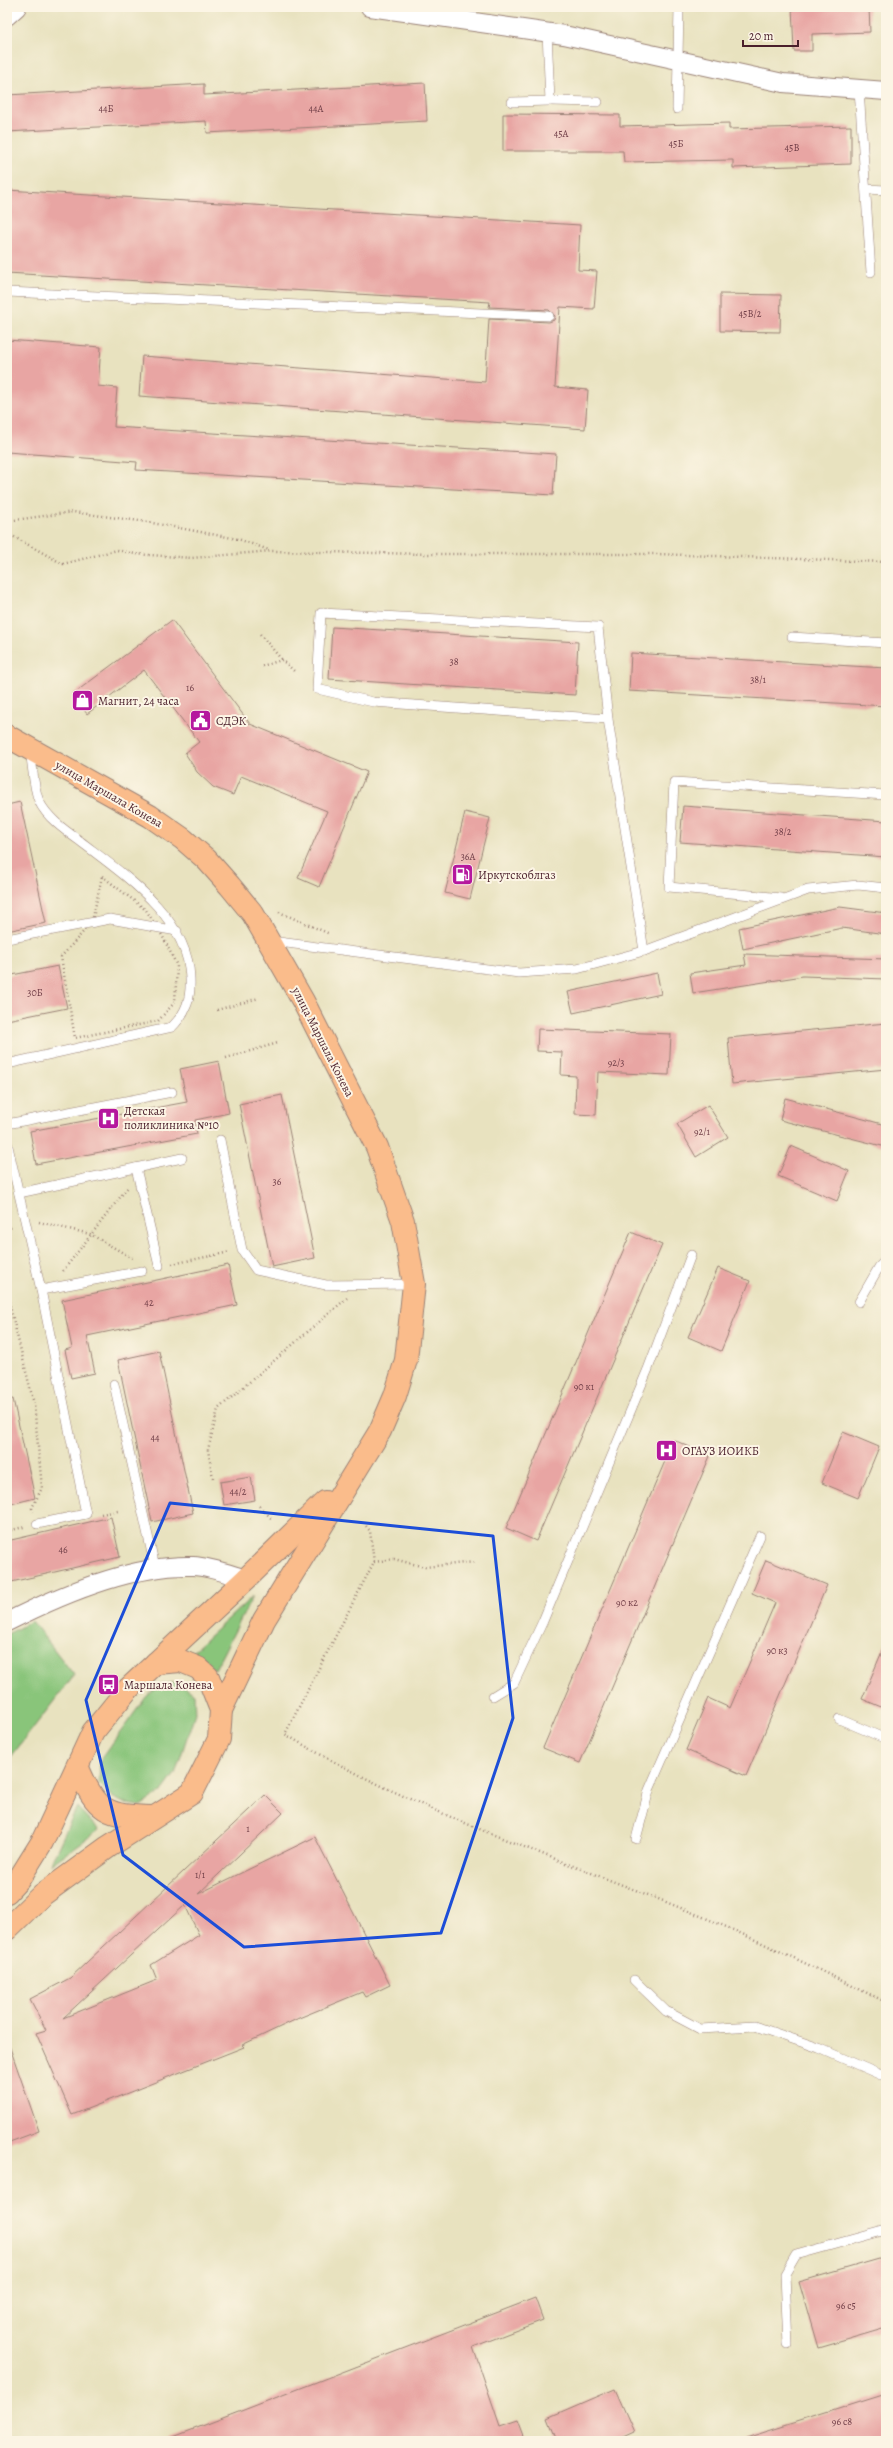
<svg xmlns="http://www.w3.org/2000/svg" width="893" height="2448" font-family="Alegreya,serif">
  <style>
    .green { fill: #89c57a; stroke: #6a7252 }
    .building { fill: #e8a5a3; fill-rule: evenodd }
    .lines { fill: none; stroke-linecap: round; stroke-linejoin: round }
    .lane-casing { stroke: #998075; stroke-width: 10 }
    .street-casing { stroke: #998075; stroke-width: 20 }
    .primary-casing { stroke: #998075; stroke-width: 24 }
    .path { stroke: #998075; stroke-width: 2.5; stroke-dasharray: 1 3; stroke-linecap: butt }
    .lane { stroke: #fff; stroke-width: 9 }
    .street { stroke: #fff; stroke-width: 18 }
    .primary { stroke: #fabc8b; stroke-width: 22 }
    .marked { fill: none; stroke: #1d4ed8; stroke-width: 3; stroke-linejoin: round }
    .labels { text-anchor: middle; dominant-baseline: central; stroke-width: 4; stroke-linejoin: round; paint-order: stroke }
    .number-label { font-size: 10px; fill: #724049 }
    .poi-label { font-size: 12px; fill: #4a1f2b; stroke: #fcf5e5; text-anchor: start }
    .street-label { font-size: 12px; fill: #4a1f2b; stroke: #fcf5e5 }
  </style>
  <rect width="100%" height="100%" fill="#fcf5e5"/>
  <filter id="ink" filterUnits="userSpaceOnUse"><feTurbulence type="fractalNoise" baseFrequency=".025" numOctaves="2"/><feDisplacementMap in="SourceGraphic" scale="8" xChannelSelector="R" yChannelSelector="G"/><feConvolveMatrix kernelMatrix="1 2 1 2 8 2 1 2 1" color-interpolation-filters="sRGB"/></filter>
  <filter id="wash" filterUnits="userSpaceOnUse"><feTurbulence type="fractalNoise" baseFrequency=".012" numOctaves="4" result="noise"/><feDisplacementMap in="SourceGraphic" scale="16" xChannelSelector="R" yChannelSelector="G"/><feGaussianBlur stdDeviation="0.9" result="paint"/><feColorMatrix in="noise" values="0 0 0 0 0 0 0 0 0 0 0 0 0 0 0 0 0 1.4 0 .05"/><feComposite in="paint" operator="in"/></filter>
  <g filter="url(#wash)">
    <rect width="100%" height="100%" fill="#e8e2bf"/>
    <g class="green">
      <path d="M253,1596L215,1669L190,1654Z"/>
      <path d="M32,1621L74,1675L7,1762V1634Z"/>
      <path d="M178,1682L194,1694L195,1713L175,1774L161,1793L140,1806L126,1804L112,1797L99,1783L100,1760L146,1697L160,1685Z"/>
      <path d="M77,1807L99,1830L50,1865Z"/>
    </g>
    <g id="blocks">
      <g class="building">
        <path d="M792,7H869L870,32L812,34V51H794Z"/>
        <path d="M425,83L427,121L207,133L206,121L7,132V95L204,84V95Z"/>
        <path d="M503,114L620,115V126L729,123V129L851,126V164L733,168V160L624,162L623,151H503Z"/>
        <path d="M7,190L580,225L578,270L597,271L594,309L560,307L555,387L588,390L585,429L139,396L142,356L485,382L489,319L549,322L554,320L555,316L549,310L489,307L490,302L7,273Z"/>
        <path d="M720,294L781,295L780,332L720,331Z"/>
        <path d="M7,340L101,347L98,386L117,388L114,427L556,454L553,495L136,470L137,462L7,452Z"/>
        <path d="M172,620L250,724L367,772L319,887L298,878L327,811L241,776L233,795L213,787L197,772L185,753L199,742L144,670L87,714L73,694Z"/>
        <path d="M332,627L578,642L575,695L329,679Z"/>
        <path d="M631,653L886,668V706L629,691Z"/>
        <path d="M20,802L46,923L7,931V805Z"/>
        <path d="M683,806L886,821V857L680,842Z"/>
        <path d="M465,812L490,818L470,899L445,893Z"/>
        <path d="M840,907L886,913V934L842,928L743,949L739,928Z"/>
        <path d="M744,954L886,959V979L803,976L693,993L690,973L746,965Z"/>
        <path d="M58,966L67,1008L7,1020V976Z"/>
        <path d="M657,973L661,994L573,1013L568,992Z"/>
        <path d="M886,1023V1069L732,1084L728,1038Z"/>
        <path d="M538,1029L671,1034L669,1075L598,1072L596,1115L575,1114L576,1076L561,1075L562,1052L537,1051Z"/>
        <path d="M219,1061L229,1113L195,1120L197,1134L36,1164L30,1131L187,1102L180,1069Z"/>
        <path d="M282,1095L315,1258L272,1267L239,1104Z"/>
        <path d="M785,1098L886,1125V1147L780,1120Z"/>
        <path d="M708,1105L728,1137L696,1157L677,1124Z"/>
        <path d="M791,1146L849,1171L837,1201L778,1176Z"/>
        <path d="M631,1232L662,1245L536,1541L506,1528Z"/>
        <path d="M228,1265L237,1305L87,1336L95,1373L71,1378L65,1350L72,1348L62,1300Z"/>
        <path d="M718,1268L750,1281L721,1351L688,1337Z"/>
        <path d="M159,1351L193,1513L152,1522L118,1360Z"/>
        <path d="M13,1399L35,1498L7,1505V1400Z"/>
        <path d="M843,1432L879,1447L858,1498L822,1483Z"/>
        <path d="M674,1440L710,1456L580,1763L543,1748Z"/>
        <path d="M251,1477L255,1500L224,1505L220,1482Z"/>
        <path d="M111,1517L120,1557L7,1583V1541Z"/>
        <path d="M766,1560L827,1585L746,1776L686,1750L708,1698L730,1708L775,1603L752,1593Z"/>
        <path d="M886,1642V1709L862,1699Z"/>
        <path d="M265,1795L283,1813L198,1894L315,1837L390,1985L365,1997L362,1992L299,2018L242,2045L244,2047L72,2115L36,2033L46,2030L30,1999L70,1978ZM185,1905L199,1935L151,1965L157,1980L63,2018Z"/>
        <path d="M9,2045L39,2131L7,2143V2046Z"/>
        <path d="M886,2257V2328L818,2348L799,2282Z"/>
        <path d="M535,2298L543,2320L473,2347L500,2426L518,2420L526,2441H163Z"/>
        <path d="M615,2389L634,2432L614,2441H557L548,2418Z"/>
        <path d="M886,2394V2441H747L746,2438Z"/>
      </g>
    </g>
  </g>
  <g filter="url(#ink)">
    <use href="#blocks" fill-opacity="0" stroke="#998075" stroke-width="1"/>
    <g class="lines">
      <defs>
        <g id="lane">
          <path d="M859,89L871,272"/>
          <path d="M550,101L598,102"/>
          <path d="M512,102L550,101L547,32"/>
          <path d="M677,109L679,7"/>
          <path d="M866,189L886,190"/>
          <path d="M7,292L549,316"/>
          <path d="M792,637L886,643"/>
          <path d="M608,719L373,702L317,689L321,613L598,627L608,719L644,951"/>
          <path d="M781,898L669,887L674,782L886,795"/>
          <path d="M7,939L110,919L177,931"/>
          <path d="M271,941L519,973L577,969L644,951L808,890L858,885L886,888"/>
          <path d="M7,1064L172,1027C187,1012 191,998 190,978C188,917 124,875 80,841C66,831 47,818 39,801C33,787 33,766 30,751"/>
          <path d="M7,1124L172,1092"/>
          <path d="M220,1140L242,1250L256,1270L326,1285L414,1284"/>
          <path d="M7,1142L41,1290L86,1514L37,1524"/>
          <path d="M136,1168L159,1266"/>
          <path d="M19,1193L182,1158"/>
          <path d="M41,1290L142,1271"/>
          <path d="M859,1302L879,1267L886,1260"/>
          <path d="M114,1384L155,1567"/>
          <path d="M493,1696L514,1683L543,1621L648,1369L691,1255"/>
          <path d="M839,1719L886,1739"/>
          <path d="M636,1839L649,1790L760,1536"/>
          <path d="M634,1980L666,2011L700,2029L755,2026L819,2048L881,2075L886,2074"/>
          <path d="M788,2345L785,2274L796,2255L886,2230"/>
        </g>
        <g id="street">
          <path d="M370,7L564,35L783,83L886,91"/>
          <path d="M7,16L17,7"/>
          <path d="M7,1622C60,1595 133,1564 193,1566C211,1567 229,1574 246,1579"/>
        </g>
        <g id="primary">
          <path d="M7,736L150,816L183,839L206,859L230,886L253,914L303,1001L377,1147L403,1221L414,1284L406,1360L395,1396L380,1431L264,1620L221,1710"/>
          <path d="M78,1768C97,1812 106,1816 153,1817"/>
          <path d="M7,1892L19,1879L42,1842L93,1732L127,1690L246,1579L325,1502"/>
          <path d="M7,1929L42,1895L108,1847L192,1793L219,1739L221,1710L208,1677L198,1668L181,1661L156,1663"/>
        </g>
      </defs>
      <use href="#lane" class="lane-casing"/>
      <use href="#street" class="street-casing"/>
      <use href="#primary" class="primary-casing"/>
      <g class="path">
        <path d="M7,521L73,512L147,522L238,539L269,550"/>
        <path d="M7,533L63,564L117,550L135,554L192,558L271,551L429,554H657L886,562"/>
        <path d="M260,634L282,660"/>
        <path d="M262,666L282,660L294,671"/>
        <path d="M102,876L146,910L163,937L177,966L175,1002L158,1021L75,1038L61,957L92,922Z"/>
        <path d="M279,912L330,934"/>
        <path d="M217,1010L259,998"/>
        <path d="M226,1058L278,1043"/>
        <path d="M39,1222L90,1234L132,1258"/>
        <path d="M7,1230L13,1226"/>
        <path d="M172,1264L230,1252"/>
        <path d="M63,1271L128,1187"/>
        <path d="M7,1294L34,1404L42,1488L32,1508L33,1512"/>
        <path d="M213,1478L208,1450L218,1409L347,1298"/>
        <path d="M259,1506L272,1519"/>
        <path d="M101,1514L118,1511"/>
        <path d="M366,1526L370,1531L374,1562L285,1734C416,1813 562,1859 703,1917C765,1943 825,1973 886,2002"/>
        <path d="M7,1531L24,1527"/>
        <path d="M374,1562L394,1559L425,1567L475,1562"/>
      </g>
      <use href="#lane" class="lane"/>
      <use href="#street" class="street"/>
      <use href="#primary" class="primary"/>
    </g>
  </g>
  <path class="marked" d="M170,1503L493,1536L513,1718L441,1933L244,1947L123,1855L86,1700Z"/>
  <defs>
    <symbol id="shop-square" viewBox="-11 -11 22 22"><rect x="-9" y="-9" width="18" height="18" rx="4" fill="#b5179e" stroke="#fcf5e5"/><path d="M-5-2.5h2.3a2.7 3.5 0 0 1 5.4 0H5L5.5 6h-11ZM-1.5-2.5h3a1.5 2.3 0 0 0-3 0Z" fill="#fff"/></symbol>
    <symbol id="civic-square" viewBox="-11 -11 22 22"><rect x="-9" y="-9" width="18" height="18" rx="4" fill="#b5179e" stroke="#fcf5e5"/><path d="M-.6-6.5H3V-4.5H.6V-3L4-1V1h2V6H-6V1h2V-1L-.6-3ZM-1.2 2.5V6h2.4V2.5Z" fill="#fff"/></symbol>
    <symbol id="fuel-square" viewBox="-11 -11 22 22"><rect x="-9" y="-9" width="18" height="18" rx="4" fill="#b5179e" stroke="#fcf5e5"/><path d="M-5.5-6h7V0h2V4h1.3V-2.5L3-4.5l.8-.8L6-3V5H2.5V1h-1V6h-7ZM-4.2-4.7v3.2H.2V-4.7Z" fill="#fff"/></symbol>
    <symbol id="hospital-square" viewBox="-11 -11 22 22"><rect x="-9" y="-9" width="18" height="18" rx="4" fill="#b5179e" stroke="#fcf5e5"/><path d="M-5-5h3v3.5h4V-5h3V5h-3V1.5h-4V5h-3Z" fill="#fff"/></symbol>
    <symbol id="bus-square" viewBox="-11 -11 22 22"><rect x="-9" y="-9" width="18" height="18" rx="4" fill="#b5179e" stroke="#fcf5e5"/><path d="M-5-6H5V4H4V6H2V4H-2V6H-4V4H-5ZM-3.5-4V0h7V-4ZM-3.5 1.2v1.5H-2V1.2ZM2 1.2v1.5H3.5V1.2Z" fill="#fff"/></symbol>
  </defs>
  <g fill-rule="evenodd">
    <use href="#shop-square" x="70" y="688" width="25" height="25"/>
    <use href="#civic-square" x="188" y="708" width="25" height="25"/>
    <use href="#fuel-square" x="450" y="862" width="25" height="25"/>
    <use href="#hospital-square" x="96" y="1106" width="25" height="25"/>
    <use href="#hospital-square" x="654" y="1438" width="25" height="25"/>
    <use href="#bus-square" x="96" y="1672" width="25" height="25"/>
  </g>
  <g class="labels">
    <g class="number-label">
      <text x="106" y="108">44Б</text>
      <text x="316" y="108">44А</text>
      <text x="561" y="133">45А</text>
      <text x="676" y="143">45Б</text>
      <text x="792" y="147">45В</text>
      <text x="750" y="313">45В/2</text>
      <text x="454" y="661">38</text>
      <text x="758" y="679">38/1</text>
      <text x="190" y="687">16</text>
      <text x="783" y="831">38/2</text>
      <text x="468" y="856">36А</text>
      <text x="35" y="992">30Б</text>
      <text x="616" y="1062">92/3</text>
      <text x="702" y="1131">92/1</text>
      <text x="277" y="1181">36</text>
      <text x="149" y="1302">42</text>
      <text x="584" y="1386">90 к1</text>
      <text x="155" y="1437">44</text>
      <text x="238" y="1491">44/2</text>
      <text x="63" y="1549">46</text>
      <text x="627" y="1602">90 к2</text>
      <text x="777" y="1650">90 к3</text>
      <text x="248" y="1828">1</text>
      <text x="200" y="1874">1/1</text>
      <text x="846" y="2305">96 с5</text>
      <text x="842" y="2421">96 с8</text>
    </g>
    <g class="poi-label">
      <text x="98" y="701">Магнит, 24 часа</text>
      <text x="216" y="721">СДЭК</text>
      <text x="478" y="875">Иркутскоблгаз</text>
      <text x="124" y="1111">Детская<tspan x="124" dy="14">поликлиника №10</tspan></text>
      <text x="682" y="1451">ОГАУЗ ИОИКБ</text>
      <text x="124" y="1685">Маршала Конева</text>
    </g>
    <g class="street-label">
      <text transform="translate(109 794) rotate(30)">улица Маршала Конева</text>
      <text transform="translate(323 1042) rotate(63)">улица Маршала Конева</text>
    </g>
  </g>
  <rect width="893" height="2448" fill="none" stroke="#fcf5e5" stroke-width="24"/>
  <path d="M743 40v6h55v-6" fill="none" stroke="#4a1f2b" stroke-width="2"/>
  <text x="749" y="40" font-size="12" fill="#4a1f2b" stroke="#fcf5e5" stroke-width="3" paint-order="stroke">20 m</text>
</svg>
